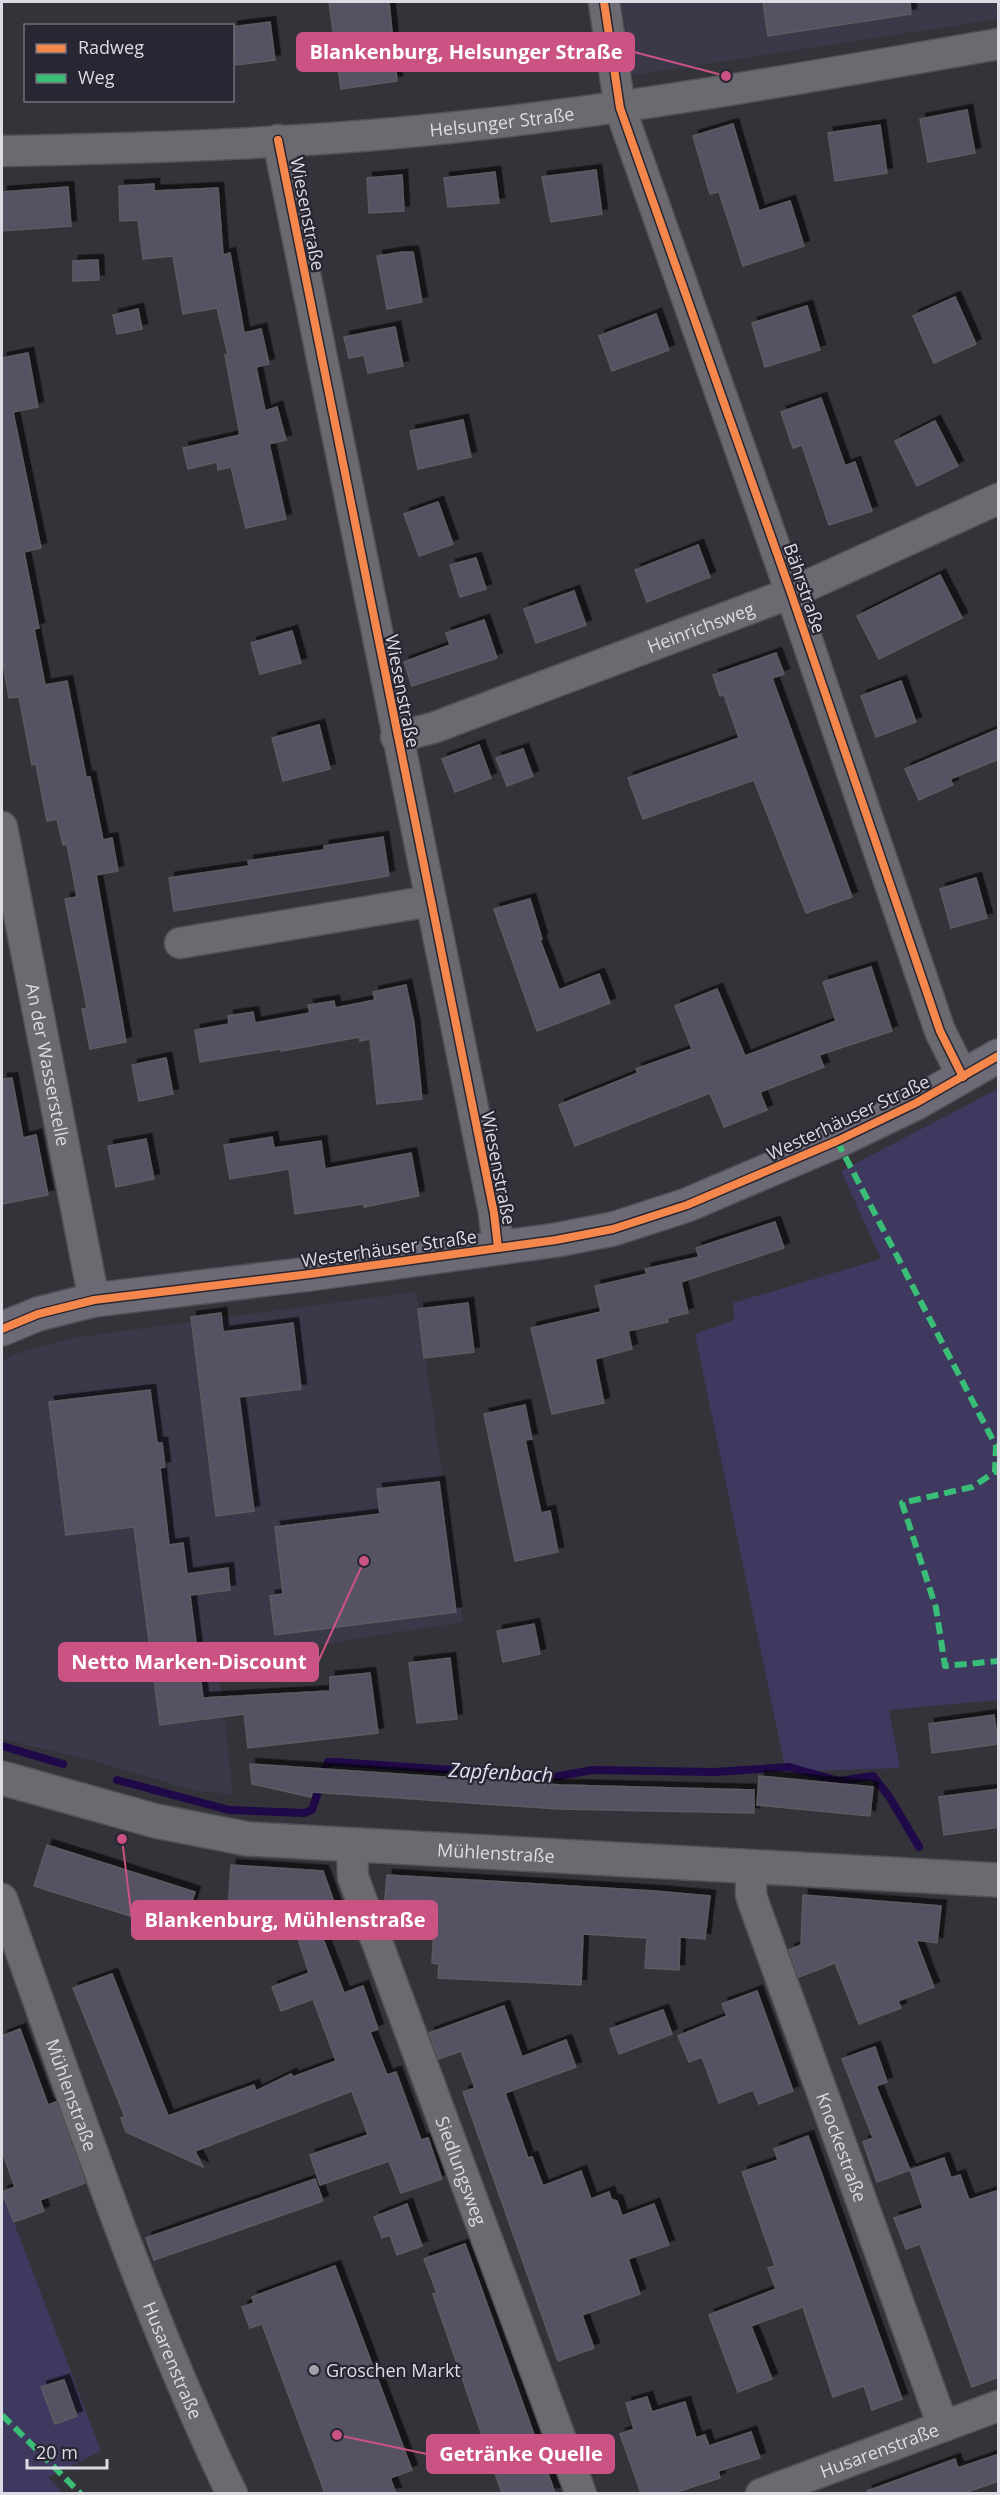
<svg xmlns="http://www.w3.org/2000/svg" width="1000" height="2495" font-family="'Open Sans',sans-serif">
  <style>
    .built { fill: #3b384a }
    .green { fill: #3f385f }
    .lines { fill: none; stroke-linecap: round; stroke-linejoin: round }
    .stream { stroke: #200948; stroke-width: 8 }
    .building { fill: #555263; stroke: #5b5b60; stroke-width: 1.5; filter: url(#shadow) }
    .minor-casing { stroke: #535258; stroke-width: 33 }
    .tertiary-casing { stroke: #535258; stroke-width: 36 }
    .primary-casing { stroke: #535258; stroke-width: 36 }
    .minor { stroke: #6b6a70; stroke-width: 30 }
    .tertiary { stroke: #6b6a70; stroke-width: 33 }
    .primary { stroke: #6b6a75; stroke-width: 33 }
    .quiet { stroke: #3abd76; stroke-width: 6; stroke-dasharray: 12 6; stroke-linecap: butt }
    .cycleway-casing { stroke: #282632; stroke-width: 11 }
    .cycleway { stroke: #f5874c; stroke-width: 8 }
    .poi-dot { fill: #a2a1a9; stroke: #282632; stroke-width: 2 }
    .labels { text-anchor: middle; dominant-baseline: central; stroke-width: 4.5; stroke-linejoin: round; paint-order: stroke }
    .street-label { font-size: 18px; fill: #dddce5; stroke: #282632 }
    .poi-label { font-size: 18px; fill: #dddce5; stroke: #282632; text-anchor: start }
    .water-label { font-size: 20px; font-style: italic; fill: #e1dff4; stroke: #282632 }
    .leader { fill: none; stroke: #ca5384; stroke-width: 2 }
    .callout-dot { fill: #ca5384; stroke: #282632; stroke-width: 2 }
    .callout { fill: #ca5384; stroke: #ca5384; stroke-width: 2 }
    .callout-label { font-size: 20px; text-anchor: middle; font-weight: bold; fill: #fff }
  </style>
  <defs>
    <filter id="shadow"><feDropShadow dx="5.5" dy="-5.5" stdDeviation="0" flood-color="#0009"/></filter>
  </defs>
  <rect width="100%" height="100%" fill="#34333a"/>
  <g class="built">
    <path d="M621,2H998V19L633,75Z"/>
    <path d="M416,1292L463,1622L218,1661L233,1794L198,1791L93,1761L2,1739V1361L12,1355L71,1338Z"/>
  </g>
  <g class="green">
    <path d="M998,1089V1700L889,1710L900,1768L786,1772L695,1334L734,1320L733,1303L881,1259L841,1171Z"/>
    <path d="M2,2191L101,2451L48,2477L63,2493H2Z"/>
  </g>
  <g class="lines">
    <g class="stream">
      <path d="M2,1746L63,1764"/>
      <path d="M117,1780L229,1810L304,1813L312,1810L328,1762H336L553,1777L593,1770L714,1772L789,1767L839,1781L873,1776L890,1798L919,1847"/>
    </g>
  </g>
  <g class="building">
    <path d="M329,2H389L397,81L341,89Z"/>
    <path d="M763,2H910L911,14L768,36Z"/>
    <path d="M270,22L275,60L236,65L232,27Z"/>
    <path d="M967,110L975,153L928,162L920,119Z"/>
    <path d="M733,124L759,211L790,201L804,246L743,266L719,192L710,194L693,136Z"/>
    <path d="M880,125L887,173L835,181L828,133Z"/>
    <path d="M596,170L602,214L551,222L542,177Z"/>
    <path d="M495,172L499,203L448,207L444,178Z"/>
    <path d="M402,175L404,211L369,213L367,178Z"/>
    <path d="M154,184V191L218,188L223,255L230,253L244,333L261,329L269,364L256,367L265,411L277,407L286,440L269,444L286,519L246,528L231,467L218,470L217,462L188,469L183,448L240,435L225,355H228L217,308L183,314L173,256L143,259L138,220L120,221L119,186Z"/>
    <path d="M68,187L71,226L2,231V192Z"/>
    <path d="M403,252H413L422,302L387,309L377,256Z"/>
    <path d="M98,260L99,280L73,281V261Z"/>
    <path d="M955,297L976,344L934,363L913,316Z"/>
    <path d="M807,306L820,350L765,367L752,323Z"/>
    <path d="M138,309L142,329L117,334L113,315Z"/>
    <path d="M656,314L669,350L612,371L599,336Z"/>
    <path d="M395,327L403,366L368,373L364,355L349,358L344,337Z"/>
    <path d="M28,353L38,407L13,412L41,548L24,552L39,628L34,629L45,685L67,681L86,777H90L103,840L112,838L118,871L96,875L126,1042L90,1049L82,1009L87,1008L65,899L77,897L67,844L63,845L57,819L47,821L36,764L32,765L19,697L9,698L2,657V358Z"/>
    <path d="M821,398L845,466L855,462L872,511L829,525L802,445L793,448L781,412Z"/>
    <path d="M463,420L471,457L418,469L410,431Z"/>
    <path d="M935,421L958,466L917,486L895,441Z"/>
    <path d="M438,502L453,544L419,556L404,514Z"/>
    <path d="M698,545L710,577L647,602L635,570Z"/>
    <path d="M476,558L486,589L460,597L450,565Z"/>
    <path d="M940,575L962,618L879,659L857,616Z"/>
    <path d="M574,591L586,625L536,643L524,609Z"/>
    <path d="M484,620L497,658L412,686L404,662L450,645L446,633Z"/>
    <path d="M292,631L301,663L260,674L251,643Z"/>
    <path d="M776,653L784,674L772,678L852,897L806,913L754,780L643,819L628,778L739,738L724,695L720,696L713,675Z"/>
    <path d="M901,681L916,722L876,737L861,696Z"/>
    <path d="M319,725L330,769L283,781L272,738Z"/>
    <path d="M999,729V759L950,779L953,785L919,800L905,769Z"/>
    <path d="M479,745L491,778L455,792L442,759Z"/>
    <path d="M523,749L533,776L507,786L496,758Z"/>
    <path d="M383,837L389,876L174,911L169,878L249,866L248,861L324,850V846Z"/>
    <path d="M976,878L987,918L951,928L940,889Z"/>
    <path d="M530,899L542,939L540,940L559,990L599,974L610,1003L537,1031L494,909Z"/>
    <path d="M871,967L892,1031L819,1055L824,1067L760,1092L767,1110L724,1127L710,1093L575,1146L559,1105L638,1073L636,1069L692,1049L675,1006L717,989L745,1056L836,1021L823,982Z"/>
    <path d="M406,985L414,1023L422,1099L377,1104L370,1039L360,1041V1037L281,1051V1049L200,1062L195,1030L229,1024L228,1016L253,1012L255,1023L310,1013L308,1005L334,1001L335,1008L375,1000L373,992Z"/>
    <path d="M166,1058L173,1094L139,1101L132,1065Z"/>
    <path d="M12,1078L23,1138L36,1135L48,1195L2,1204V1079Z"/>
    <path d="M272,1137L274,1148L321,1141L325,1169L411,1153L419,1196L364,1207V1204L295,1214L289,1169L230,1179L224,1145Z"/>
    <path d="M146,1139L154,1179L116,1187L108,1146Z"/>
    <path d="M775,1222L784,1248L681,1282L688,1313L667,1318L668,1322L628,1331L632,1349L595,1359L604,1403L552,1414L531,1328L601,1312L595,1286L647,1274L645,1269L699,1257L696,1248Z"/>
    <path d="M468,1303L474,1352L424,1358L418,1309Z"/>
    <path d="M221,1313L223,1332L293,1323L301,1389L239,1397L254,1511L216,1516L191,1317Z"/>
    <path d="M150,1390L157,1443H162L165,1467L160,1468L169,1545L183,1543L187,1574L228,1568L230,1590L190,1595L203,1698L330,1691V1677L370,1673L378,1733L248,1748L244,1714L160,1725L134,1527L66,1535L49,1402Z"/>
    <path d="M525,1405L532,1439L525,1440L541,1513L550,1511L558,1552L515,1561L484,1414Z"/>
    <path d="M439,1482L456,1612L275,1635L270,1596L283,1594L275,1527L380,1514L377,1489Z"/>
    <path d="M534,1624L540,1654L503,1662L497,1631Z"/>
    <path d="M450,1658L457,1719L417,1723L409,1663Z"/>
    <path d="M994,1715L998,1744L932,1753L929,1724Z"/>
    <path d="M250,1764L561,1785L754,1790V1813L559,1809L312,1792L311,1797L252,1784Z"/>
    <path d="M759,1776L873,1787L870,1816L757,1805Z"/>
    <path d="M999,1789V1827L944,1835L939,1797Z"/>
    <path d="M47,1845L195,1892L182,1932L34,1886Z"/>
    <path d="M231,1865L323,1871L342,1925V1934L323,1939L344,1993L363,1986L378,2029L370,2032L387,2075L396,2072L421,2140L428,2138L442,2179L401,2193L389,2161L320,2185L310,2155L368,2135L352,2091L195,2151L203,2167L126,2132L121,2118L125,2117L73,1988L112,1974L168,2116L254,2085L256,2091L291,2074L293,2077L336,2061L313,1999L281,2011L272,1987L309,1973L290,1913L228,1909Z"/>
    <path d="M387,1875L654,1891L710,1896L705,1939L680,1937L679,1970L645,1968L647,1938L583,1934L581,1985L438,1978L439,1964L432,1963L434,1928L389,1925L384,1912Z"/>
    <path d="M803,1895L941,1906L937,1943L916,1940L934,1987L898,2001L901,2008L859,2024L835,1963L799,1977L789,1950L801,1945Z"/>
    <path d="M757,1991L793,2091L759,2104L753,2090L719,2103L702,2057L689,2062L678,2036L727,2016L722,2004Z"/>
    <path d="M504,2006L522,2057L566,2040L576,2067L505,2093L528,2158L532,2157L543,2186L581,2171L591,2199L609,2192L611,2199L617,2201L622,2216L654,2204L669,2245L628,2259L640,2294L582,2315L594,2348L558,2361L463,2092L475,2088L461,2051L439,2059L429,2033Z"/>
    <path d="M663,2010L672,2034L619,2054L610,2029Z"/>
    <path d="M20,2029L48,2105L56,2102L85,2183L40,2200L44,2211L14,2222L2,2192L15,2187L2,2151V2036Z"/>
    <path d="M875,2047L887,2082L876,2086L910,2170L877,2182L863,2142L873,2138L842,2059Z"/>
    <path d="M808,2136L902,2399L872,2410L864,2386L833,2397L803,2307L751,2326L772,2379L738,2392L709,2315L776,2289L768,2268L775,2266L742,2172L778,2160L774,2149Z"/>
    <path d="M944,2158L951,2178L960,2175L969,2200L999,2190V2377L972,2387L920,2244L906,2249L894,2218L923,2208L910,2170Z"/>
    <path d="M315,2179L323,2201L154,2260L146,2238Z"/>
    <path d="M407,2204L422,2246L397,2255L390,2235L382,2238L374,2217Z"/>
    <path d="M465,2244L479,2282L555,2493H502L433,2294L437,2293L424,2259Z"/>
    <path d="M335,2266L412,2470L390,2478L396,2493H325L262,2324L250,2328L242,2307L254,2303L252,2297Z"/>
    <path d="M64,2380L77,2416L55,2424L41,2387Z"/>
    <path d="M647,2397L652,2412L685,2402L696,2438L705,2435L709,2446L751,2432L760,2458L718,2471L720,2478L674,2493H641L620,2434L634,2429L626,2403Z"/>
    <path d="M999,2454V2481L964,2493H867V2491L955,2459L958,2468Z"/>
  </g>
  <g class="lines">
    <defs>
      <g id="minor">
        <path d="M604,2L620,108L791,593L940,1031L963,1077"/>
        <path d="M278,140L494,1213L498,1248"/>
        <path id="s1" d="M2,151C157,148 320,143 475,125C651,106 825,74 998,44"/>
        <path id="s2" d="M396,737L433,728L791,593L998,499"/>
        <path id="s3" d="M2,827L94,1300"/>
        <path d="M180,943L431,901"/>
        <path id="s4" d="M352,1846L353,1877L581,2494"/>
        <path id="s5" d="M751,1866V1895L755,1907L943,2426"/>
        <path id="s6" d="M2,1899C74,2098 140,2302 232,2494"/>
        <path id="s7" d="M761,2494L998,2406"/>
      </g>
      <g id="tertiary">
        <path id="s8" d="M2,1778L156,1821L248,1839L998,1880"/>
      </g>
      <path id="primary" d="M2,1329L38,1314L94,1300L310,1274L556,1240L613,1229L687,1205L837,1141L916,1103L998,1056"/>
    </defs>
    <use href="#minor" class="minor-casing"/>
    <use href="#tertiary" class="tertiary-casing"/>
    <use href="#primary" class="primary-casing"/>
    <use href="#minor" class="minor"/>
    <use href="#tertiary" class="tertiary"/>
    <use href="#primary" class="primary"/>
    <g class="quiet">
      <path d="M837,1141L996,1446L995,1472L972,1487L902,1503L936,1608L945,1666L998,1661"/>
      <path d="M2,2415L81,2494"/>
    </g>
    <defs>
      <g id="cycleway">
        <path d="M604,2L620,108L791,593L940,1031L963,1077"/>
        <path d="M278,140L494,1213L498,1248"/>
        <path d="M2,1329L38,1314L94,1300L310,1274L556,1240L613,1229L687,1205L837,1141L916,1103L998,1056"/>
      </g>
    </defs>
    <use href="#cycleway" class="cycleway-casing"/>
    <use href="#cycleway" class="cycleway"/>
  </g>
  <circle class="poi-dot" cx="314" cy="2370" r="6"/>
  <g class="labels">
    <g class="street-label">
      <text stroke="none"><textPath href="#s1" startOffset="501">Helsunger Straße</textPath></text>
      <text transform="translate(308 214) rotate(79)">Wiesenstraße</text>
      <text transform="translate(805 588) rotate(71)">Bährstraße</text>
      <text stroke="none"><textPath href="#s2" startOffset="324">Heinrichsweg</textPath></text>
      <text transform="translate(403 691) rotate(79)">Wiesenstraße</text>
      <text stroke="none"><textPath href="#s3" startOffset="242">An der Wasserstelle</textPath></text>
      <text transform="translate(848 1117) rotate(-25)">Westerhäuser Straße</text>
      <text transform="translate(499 1168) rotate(79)">Wiesenstraße</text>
      <text transform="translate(389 1248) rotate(-8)">Westerhäuser Straße</text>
      <text stroke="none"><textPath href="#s8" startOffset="502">Mühlenstraße</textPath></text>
      <text stroke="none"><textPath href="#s6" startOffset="208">Mühlenstraße</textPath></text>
      <text stroke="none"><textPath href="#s5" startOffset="297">Knockestraße</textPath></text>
      <text stroke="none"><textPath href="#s4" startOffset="344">Siedlungsweg</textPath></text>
      <text stroke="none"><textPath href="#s6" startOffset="492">Husarenstraße</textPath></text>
      <text stroke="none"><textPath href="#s7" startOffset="126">Husarenstraße</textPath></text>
    </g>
    <g class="poi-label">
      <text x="326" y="2370">Groschen Markt</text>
    </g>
    <g class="water-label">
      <text transform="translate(501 1772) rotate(3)">Zapfenbach</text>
    </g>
  </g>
  <path class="leader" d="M726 76L634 52M364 1561L318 1662M122 1839L132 1920M337 2435L427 2454"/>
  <g class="callout-dot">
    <circle cx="726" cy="76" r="6"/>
    <circle cx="364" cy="1561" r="6"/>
    <circle cx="122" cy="1839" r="6"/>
    <circle cx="337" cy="2435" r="6"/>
  </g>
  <g class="callout">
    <rect x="297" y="33" width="337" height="38" rx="6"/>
    <rect x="59" y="1643" width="259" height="38" rx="6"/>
    <rect x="132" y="1901" width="305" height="38" rx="6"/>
    <rect x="427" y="2435" width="187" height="38" rx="6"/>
  </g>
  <g class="callout-label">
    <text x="466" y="59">Blankenburg, Helsunger Straße</text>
    <text x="189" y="1669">Netto Marken-Discount</text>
    <text x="285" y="1927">Blankenburg, Mühlenstraße</text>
    <text x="521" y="2461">Getränke Quelle</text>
  </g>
  <rect width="1000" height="2495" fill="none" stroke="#dddce5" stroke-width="6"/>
  <rect x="24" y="24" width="210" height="78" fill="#282632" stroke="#706f7a" stroke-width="1.5"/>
  <rect x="36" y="44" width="30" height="9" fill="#f5874c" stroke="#706f7a" stroke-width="1.5"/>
  <text x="78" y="54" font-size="18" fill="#dddce5">Radweg</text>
  <rect x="36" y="74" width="30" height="9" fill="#3abd76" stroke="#706f7a" stroke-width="1.5"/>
  <text x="78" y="84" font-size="18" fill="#dddce5">Weg</text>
  <path d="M27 2459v9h80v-9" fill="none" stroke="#dddce5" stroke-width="3"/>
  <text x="36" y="2459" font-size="18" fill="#dddce5" stroke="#282632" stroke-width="4.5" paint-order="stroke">20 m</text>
</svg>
